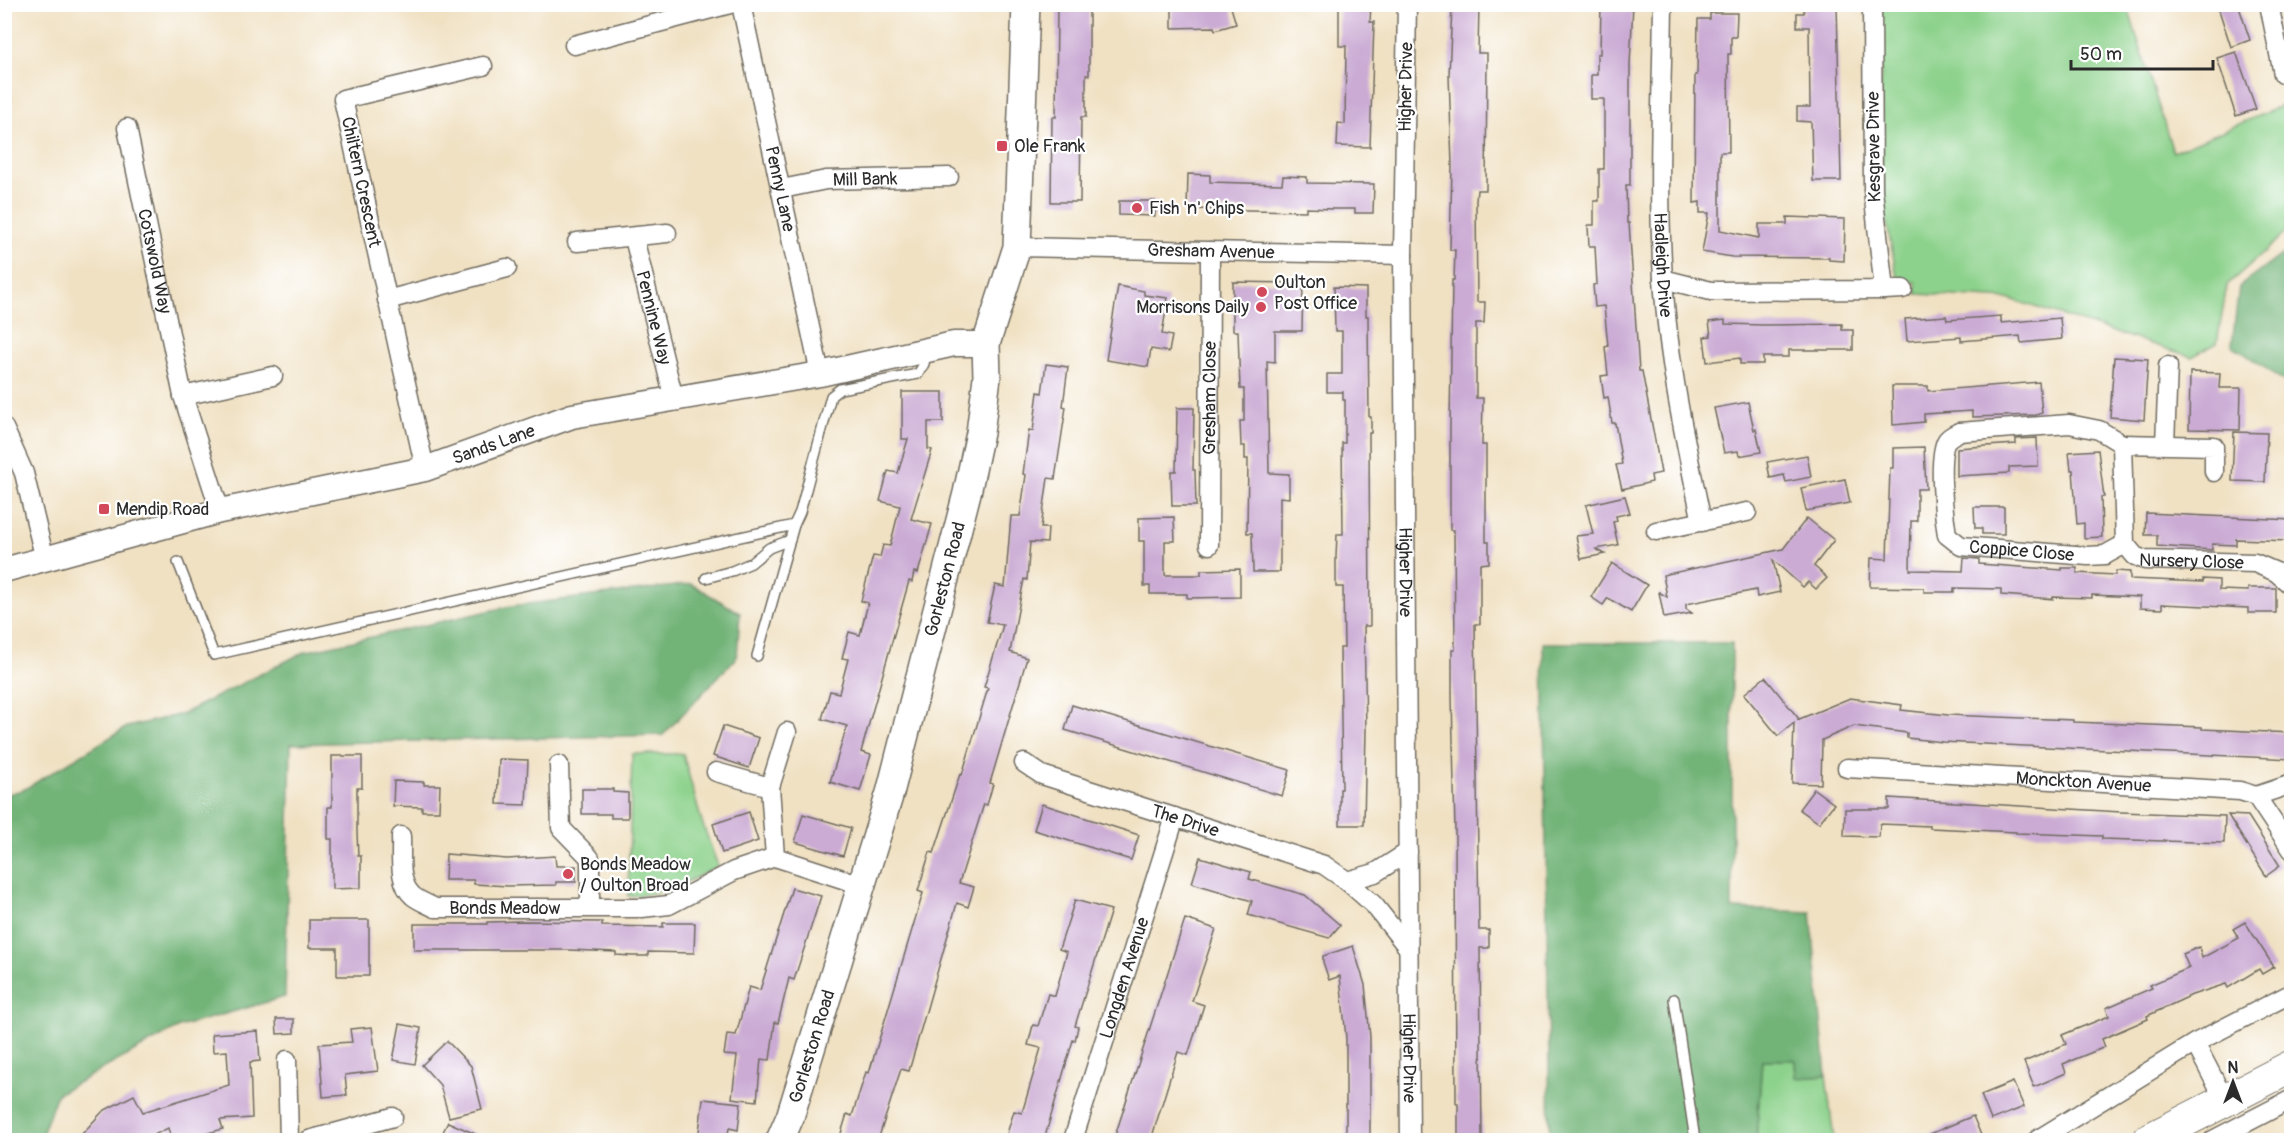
<svg xmlns="http://www.w3.org/2000/svg" width="2296" height="1145" font-family="Pangolin,sans-serif">
  <style>
    .green { fill: #8dd28c; stroke: #5c7e5c; stroke-width: 1.5 }
    .forest { fill: #72b478; stroke: #4e7052; stroke-width: 1.5 }
    .building { fill: #cbabd4 }
    .lines { fill: none; stroke-linecap: round; stroke-linejoin: round }
    .service-casing { stroke: #706b60; stroke-width: 12 }
    .minor-casing { stroke: #706b60; stroke-width: 21 }
    .tertiary-casing { stroke: #706b60; stroke-width: 27 }
    .secondary-casing { stroke: #706b60; stroke-width: 30 }
    .trunk-casing { stroke: #706b60; stroke-width: 34 }
    .service { stroke: #fff; stroke-width: 9 }
    .minor { stroke: #fff; stroke-width: 18 }
    .tertiary { stroke: #fff; stroke-width: 24 }
    .secondary { stroke: #fff; stroke-width: 27 }
    .trunk { stroke: #fff; stroke-width: 32 }
    .poi-dot { fill: #d1495b; stroke: #fff; stroke-width: 2 }
    .labels { text-anchor: middle; dominant-baseline: central; stroke-width: 4.5; stroke-linejoin: round; paint-order: stroke }
    .street-label { font-size: 18px; fill: #2b2b2b; stroke: #fff }
    .poi-label { font-size: 18px; fill: #2b2b2b; stroke: #fff; text-anchor: start }
  </style>
  <rect width="100%" height="100%" fill="#fff"/>
  <filter id="ink" filterUnits="userSpaceOnUse"><feTurbulence type="fractalNoise" baseFrequency=".0167" numOctaves="2"/><feDisplacementMap in="SourceGraphic" scale="12" xChannelSelector="R" yChannelSelector="G"/><feConvolveMatrix kernelMatrix="1 2 1 2 8 2 1 2 1" color-interpolation-filters="sRGB"/></filter>
  <filter id="wash" filterUnits="userSpaceOnUse"><feTurbulence type="fractalNoise" baseFrequency=".008" numOctaves="4" result="noise"/><feDisplacementMap in="SourceGraphic" scale="24" xChannelSelector="R" yChannelSelector="G"/><feGaussianBlur stdDeviation="1.35" result="paint"/><feColorMatrix in="noise" values="0 0 0 0 0 0 0 0 0 0 0 0 0 0 0 0 0 1.4 0 .05"/><feComposite in="paint" operator="in"/></filter>
  <g filter="url(#wash)">
    <rect width="100%" height="100%" fill="#f0e1c3"/>
    <g class="green">
      <path d="M1881,5H2127L2173,152L2291,102V228L2227,285L2217,343L2192,357L2010,299L1917,294L1916,282H1898L1881,193Z"/>
      <path d="M632,754H683L701,819L718,866C689,882 662,895 628,896Z"/>
      <path d="M1762,1060H1795L1796,1078L1826,1076L1834,1140H1756Z"/>
    </g>
    <g class="forest">
      <path d="M2288,250H2291V386L2232,345L2239,287Z"/>
      <path d="M691,584L740,613L737,657L663,735L291,744L285,997L179,1027L57,1094L40,1140H5V795L25,789L127,727L182,714L304,652L511,606Z"/>
      <path d="M1543,643H1732V909L1811,912L1826,1076L1796,1078L1795,1060H1762L1756,1140H1550Z"/>
    </g>
    <g id="blocks">
      <g class="building">
        <path d="M1057,4H1082V7H1089V75H1086V117H1081L1080,202H1051L1052,117H1056Z"/>
        <path d="M1172,4H1230L1236,24L1215,30L1214,27L1172,28Z"/>
        <path d="M1339,4H1371L1370,22H1374L1370,147L1337,146L1338,123L1345,124L1346,46H1339Z"/>
        <path d="M1457,4H1479L1478,53H1487L1486,190H1477L1476,201L1477,302H1485L1484,323H1476V398H1483L1482,445H1486V542H1489V563L1480,564V624H1475L1479,930H1489V948H1480L1482,1140H1458V1103H1456L1455,831L1452,697V650H1455L1454,530H1450V426L1452,280H1454L1455,250H1450L1452,166L1449,75L1452,6H1457Z"/>
        <path d="M1601,4H1633L1630,65V185H1626L1627,223H1629L1639,371H1642L1661,473L1651,475L1652,482L1622,489L1616,465L1622,464L1615,423H1612L1608,397L1604,398L1601,376L1608,375L1605,347L1608,346L1604,306L1595,307L1593,285L1597,284L1595,246H1589L1588,225H1594V201H1599V169H1604V99H1591V75H1597V54H1600Z"/>
        <path d="M1804,4H1837L1841,181H1813L1811,122L1797,121V107H1810L1809,27H1797V13H1804Z"/>
        <path d="M2217,4H2238L2250,40L2231,47Z"/>
        <path d="M1710,13H1737L1736,37H1731V54H1728L1729,152H1720V230L1759,238V224H1787V217L1845,219L1844,261L1829,260V258L1732,257L1702,252L1709,213H1700V202L1694,203L1695,75H1697L1698,19H1710Z"/>
        <path d="M2236,52L2256,109L2236,116L2217,58Z"/>
        <path d="M1188,174L1210,175V182L1282,184L1283,176L1307,177V183L1374,184L1373,213H1355V209H1334L1306,208V211L1187,209Z"/>
        <path d="M1119,201H1155V216L1119,215Z"/>
        <path d="M1233,282L1303,283L1302,331H1275V362L1267,361L1269,473L1289,474V498L1280,497V572H1253L1252,533H1247L1248,459H1245V446H1241L1240,421H1244V389H1240L1238,331H1233Z"/>
        <path d="M1118,286L1144,291V295L1168,298L1162,334L1172,336L1169,352L1151,349L1148,367L1106,360Z"/>
        <path d="M1334,287L1366,288V316H1368L1369,417H1371V433H1369L1370,626H1364L1366,730L1364,825H1340V789H1342L1340,648H1344L1343,587H1336V557L1337,534H1343L1342,443H1345V400H1343V392H1327V374H1342V331H1335Z"/>
        <path d="M1946,316L1947,320L2001,316V323L2060,318L2062,339L2021,343L2020,336L1961,341V337L1907,341L1905,319Z"/>
        <path d="M1725,320V324L1764,325L1842,324V330H1853V350H1789V357H1763V364H1740V358L1707,362L1704,337L1711,336L1709,322Z"/>
        <path d="M2114,357L2148,359L2144,420L2110,417Z"/>
        <path d="M1046,364L1068,367L1063,406L1066,407L1055,479L1048,478L1041,528H1048L1047,543L1030,542L1027,580L1024,579L1010,652L1027,658L990,783L993,784L987,805L984,804L959,883L974,887L968,907L957,903L909,1071L901,1069L878,1140H839L847,1114L852,1116L866,1072L869,1073L923,893L918,891L924,871L930,852L934,853L960,774L962,775L988,688L984,687L1003,625L987,622L995,585L1005,587L1011,516H1020L1026,475L1023,474L1029,430L1033,431L1038,392L1042,393Z"/>
        <path d="M2190,372L2220,373L2219,388H2241L2240,430L2189,429Z"/>
        <path d="M2039,382L2042,413L2036,415L1972,417V411L1924,414V422L1893,425L1892,386H1928V391Z"/>
        <path d="M902,392H943V422H928V449L932,450L911,519L932,524L918,573L914,572L912,582L909,581L861,752L871,755L860,791L830,782L847,726L822,719L830,691L839,693L848,659L842,658L849,632L860,635L868,603L861,601L873,556L880,557L883,545L890,546L900,506L880,501L888,471L898,473L908,439H902Z"/>
        <path d="M1748,402L1754,430L1756,429L1761,452L1739,456L1738,451L1724,453L1714,408Z"/>
        <path d="M1177,408H1194L1193,470H1195L1196,506H1172L1171,473L1172,471H1176Z"/>
        <path d="M2234,432L2267,433L2265,482L2232,481Z"/>
        <path d="M2037,438L2038,466L2009,467V473L1957,476V448L2016,444V439Z"/>
        <path d="M1924,447L1926,489H1917V521H1911L1910,570L1963,571L1964,558L1979,559V564L2062,570V568H2077V573L2115,575L2116,571L2130,572V579L2203,582V579L2219,580V590L2248,591V588H2276V613H2248V608L2162,604V609L2140,608V597L2092,595V598L2053,597V599L2001,595V589L1954,588V592H1924V588L1870,587L1871,558L1887,559L1890,468H1893V448Z"/>
        <path d="M2098,450L2104,497H2101L2102,537L2084,538V523L2077,524L2073,470H2071L2069,452Z"/>
        <path d="M1807,455L1811,477L1786,482L1784,475L1770,478L1767,462Z"/>
        <path d="M1845,479L1850,503L1806,511L1801,488Z"/>
        <path d="M1625,496L1630,513L1616,516L1617,521L1613,522L1618,545L1596,549L1605,554L1581,559L1576,536L1593,534L1586,505Z"/>
        <path d="M1974,507H2004V534H1982V528H1975Z"/>
        <path d="M2146,513L2292,520V537L2290,541L2236,539V545L2212,544V550L2157,546V535H2145Z"/>
        <path d="M1174,517L1175,541H1165V575H1201V570L1240,569V597L1187,598V594H1150V586H1144V541H1139V518Z"/>
        <path d="M1807,518L1834,540L1814,566L1827,578L1816,589L1808,582L1803,587L1773,560L1780,592L1757,597L1756,590L1686,604V609L1692,613L1664,618L1659,592L1667,597L1663,575L1783,549Z"/>
        <path d="M1612,563L1647,585L1631,612L1608,598L1603,605L1591,597Z"/>
        <path d="M1765,677L1799,719L1797,720L1850,698L1902,705L1901,710L1948,715L2073,720V722L2202,727V729L2292,733V759L1943,742L1907,738V733L1854,726L1822,740L1821,784L1792,783L1794,723L1778,736L1744,694Z"/>
        <path d="M1072,705L1290,770L1282,796L1065,730Z"/>
        <path d="M723,726L759,738L749,768L713,756Z"/>
        <path d="M332,756H362V788H357V832L358,856H361V888L332,889V839H328V807H332Z"/>
        <path d="M499,759L528,760L526,805L497,804Z"/>
        <path d="M394,781L424,782V785H440L439,811H422V807L393,806Z"/>
        <path d="M582,789H613V792L628,793V818H611V814H582Z"/>
        <path d="M1814,789L1834,804L1819,823L1799,809Z"/>
        <path d="M1889,798L2121,812L2225,816L2224,843L2102,839V836L2016,833V832L1930,828V826L1906,825L1880,824L1879,837L1844,836L1845,809H1889Z"/>
        <path d="M1042,804L1139,835L1131,860L1034,830Z"/>
        <path d="M749,812L758,841L722,853L713,824Z"/>
        <path d="M803,814L851,828L843,856L795,842Z"/>
        <path d="M2228,815L2248,816L2280,866L2266,876Z"/>
        <path d="M446,854L507,859L555,856L556,866H576V882H556V885L508,886L474,884V880H445Z"/>
        <path d="M1200,857L1251,872L1249,879L1305,895L1340,925L1329,938L1248,915L1252,901L1192,883Z"/>
        <path d="M792,888L821,896L794,980L789,978L778,1023L775,1022L770,1060L761,1059L757,1101L732,1098L737,1056L724,1055L727,1034L736,1035L749,987L760,990Z"/>
        <path d="M1075,900L1111,910L1075,1026L1078,1027L1075,1041L1073,1040L1044,1140H1005L1014,1111L1022,1113L1041,1048L1028,1045L1033,1025L1038,1026L1048,994L1055,996L1067,952L1059,949Z"/>
        <path d="M1185,919L1216,929L1192,1001L1204,1005L1188,1055L1178,1052L1151,1140H1130L1115,1136Z"/>
        <path d="M309,920H369V976H337V948H309Z"/>
        <path d="M524,921L602,922V926L663,927V923H695L694,953L648,952V956H632L616,955V952L569,950H414V924H487V922Z"/>
        <path d="M2245,922L2274,967L2262,974L2259,969L2228,988L2226,984L2192,995L2147,1016L2148,1019L2102,1039L2105,1047L2063,1064L2066,1073L2034,1087L2024,1062L2066,1044L2062,1035L2109,1016L2106,1008L2152,988L2150,985L2189,968L2183,954L2199,947L2202,958L2239,938L2233,929Z"/>
        <path d="M1353,946L1365,985L1370,1037V1140H1346V1038L1340,976L1329,980L1323,962V956Z"/>
        <path d="M276,1019H294V1033L277,1034Z"/>
        <path d="M400,1024L421,1028L415,1064L393,1060Z"/>
        <path d="M372,1027L378,1071L345,1075L347,1095L323,1097L319,1044L352,1042L350,1029Z"/>
        <path d="M258,1031L260,1061L250,1062L252,1118L220,1120L223,1129L181,1140H172L168,1128L144,1140H90L82,1134L103,1111L134,1095L143,1112L229,1085L227,1051L213,1052L212,1034Z"/>
        <path d="M447,1041L471,1066L482,1109L449,1117L440,1085L422,1065Z"/>
        <path d="M2013,1082L2024,1107L1991,1120L1981,1095Z"/>
        <path d="M703,1099L741,1103L738,1130L729,1128L727,1140H698Z"/>
        <path d="M1973,1116L1983,1140H1916L1956,1123Z"/>
        <path d="M448,1122L489,1140H439Z"/>
      </g>
    </g>
  </g>
  <g filter="url(#ink)">
    <use href="#blocks" fill-opacity="0" stroke="#706b60" stroke-width="1.5"/>
    <g class="lines">
      <defs>
        <g id="service">
          <path d="M178,562L214,655L794,525"/>
          <path d="M706,578L732,571L751,563L769,548L790,540"/>
          <path d="M757,656L794,525L800,512L831,396L840,389L918,374L924,364L926,353"/>
          <path d="M1674,999L1695,1140"/>
        </g>
        <g id="minor">
          <path id="s1" d="M741,4L820,374"/>
          <path id="s2" d="M1407,4L1403,255L1410,1140"/>
          <path id="s3" d="M1663,4C1662,95 1657,188 1663,278C1668,361 1685,441 1702,522"/>
          <path d="M2269,4L2283,74"/>
          <path d="M574,45L730,4"/>
          <path id="s4" d="M127,128L183,396L220,511"/>
          <path id="s5" d="M782,189L826,180L949,177"/>
          <path id="s6" d="M634,238L674,399"/>
          <path d="M577,242L667,233"/>
          <path id="s7" d="M1017,247L1403,255"/>
          <path d="M1663,279L1711,291L1884,290L1873,190L1872,4"/>
          <path d="M1884,290L1903,289"/>
          <path d="M387,300L507,268"/>
          <path d="M183,396L273,376"/>
          <path d="M4,428L24,473L45,560"/>
          <path id="s8" d="M2122,444L2099,430L2069,424L1959,432C1955,434 1950,436 1947,440C1937,455 1944,516 1947,535L1961,546L2088,556L2105,555L2125,544"/>
          <path d="M2165,444L2168,366"/>
          <path d="M425,469L343,99L483,66"/>
          <path id="s9" d="M2214,472V446L2122,444L2125,544L2135,556L2145,560L2255,563L2276,572L2292,586"/>
          <path d="M1656,531L1747,512"/>
          <path id="s10" d="M1209,545L1210,251"/>
          <path id="s11" d="M1024,763L1042,775L1324,865L1347,881L1374,905L1408,948"/>
          <path d="M559,765L561,828L590,858V907"/>
          <path id="s12" d="M1847,768L2240,791L2256,796L2292,850"/>
          <path d="M716,772L770,787"/>
          <path d="M2256,796L2292,784"/>
          <path id="s13" d="M401,836C402,855 397,882 413,896C419,901 428,904 435,908H642L669,905L734,871L775,857L861,885"/>
          <path d="M775,857L770,787L787,732"/>
          <path d="M1347,881L1375,873L1408,852"/>
          <path d="M2195,1043L2225,1101"/>
          <path d="M287,1060L289,1140"/>
          <path d="M309,1140L393,1117"/>
          <path id="s14" d="M1073,1140L1175,817"/>
          <path d="M2037,1140L2195,1043L2292,993"/>
          <path d="M2213,1140L2292,1099"/>
        </g>
        <g id="tertiary">
          <path id="s15" d="M4,570L220,511L425,469L572,416L820,374L954,344H986"/>
        </g>
        <g id="secondary">
          <path id="s16" d="M780,1140L790,1117L890,793L967,493L980,433L987,377L986,344L1017,247L1026,4"/>
        </g>
        <path id="trunk" d="M2148,1140L2292,1066"/>
      </defs>
      <use href="#service" class="service-casing"/>
      <use href="#minor" class="minor-casing"/>
      <use href="#tertiary" class="tertiary-casing"/>
      <use href="#secondary" class="secondary-casing"/>
      <use href="#trunk" class="trunk-casing"/>
      <use href="#service" class="service"/>
      <use href="#minor" class="minor"/>
      <use href="#tertiary" class="tertiary"/>
      <use href="#secondary" class="secondary"/>
      <use href="#trunk" class="trunk"/>
    </g>
  </g>
  <g class="poi-dot">
    <rect x="996" y="140" width="12" height="12" rx="3"/>
    <circle cx="1137" cy="208" r="6"/>
    <circle cx="1262" cy="292" r="6"/>
    <circle cx="1261" cy="307" r="6"/>
    <rect x="98" y="503" width="12" height="12" rx="3"/>
    <circle cx="568" cy="874" r="6"/>
  </g>
  <g class="labels">
    <g class="street-label">
      <text transform="translate(1406 87) rotate(-89)">Higher Drive</text>
      <text transform="translate(1874 147) rotate(-91)">Kesgrave Drive</text>
      <text stroke="none"><textPath href="#s5" startOffset="84">Mill Bank</textPath></text>
      <text transform="translate(361 182) rotate(78)">Chiltern Crescent</text>
      <text stroke="none"><textPath href="#s1" startOffset="189">Penny Lane</textPath></text>
      <text stroke="none"><textPath href="#s7" startOffset="194">Gresham Avenue</textPath></text>
      <text stroke="none"><textPath href="#s4" startOffset="136">Cotswold Way</textPath></text>
      <text stroke="none"><textPath href="#s3" startOffset="261">Hadleigh Drive</textPath></text>
      <text stroke="none"><textPath href="#s6" startOffset="82">Pennine Way</textPath></text>
      <text stroke="none"><textPath href="#s10" startOffset="147">Gresham Close</textPath></text>
      <text stroke="none"><textPath href="#s15" startOffset="506">Sands Lane</textPath></text>
      <text stroke="none"><textPath href="#s8" startOffset="357">Coppice Close</textPath></text>
      <text stroke="none"><textPath href="#s9" startOffset="291">Nursery Close</textPath></text>
      <text stroke="none"><textPath href="#s2" startOffset="568">Higher Drive</textPath></text>
      <text stroke="none"><textPath href="#s16" startOffset="585">Gorleston Road</textPath></text>
      <text stroke="none"><textPath href="#s12" startOffset="237">Monckton Avenue</textPath></text>
      <text stroke="none"><textPath href="#s11" startOffset="172">The Drive</textPath></text>
      <text stroke="none"><textPath href="#s13" startOffset="158">Bonds Meadow</textPath></text>
      <text stroke="none"><textPath href="#s14" startOffset="170">Longden Avenue</textPath></text>
      <text stroke="none"><textPath href="#s16" startOffset="99">Gorleston Road</textPath></text>
      <text stroke="none"><textPath href="#s2" startOffset="1054">Higher Drive</textPath></text>
    </g>
    <g class="poi-label">
      <text x="1014" y="146">Ole Frank</text>
      <text x="1149" y="208">Fish 'n' Chips</text>
      <text x="1274" y="282">Oulton<tspan x="1274" dy="21">Post Office</tspan></text>
      <text x="1249" y="307" text-anchor="end">Morrisons Daily</text>
      <text x="116" y="509">Mendip Road</text>
      <text x="580" y="864">Bonds Meadow<tspan x="580" dy="21">/ Oulton Broad</tspan></text>
    </g>
  </g>
  <rect width="2296" height="1145" fill="none" stroke="#fff" stroke-width="24"/>
  <g transform="translate(2233 1082)" stroke="#ffffff" stroke-width="4.5" paint-order="stroke">
  <path d="M0-4.5L10 22L0 15L-10 22Z" fill="#2b2b2b"/>
  <text y="-9" font-size="16" font-weight="bold" text-anchor="middle" fill="#2b2b2b">N</text>
  </g>
  <path d="M2071 60v9h142v-9" fill="none" stroke="#2b2b2b" stroke-width="3"/>
  <text x="2080" y="60" font-size="18" fill="#2b2b2b" stroke="#ffffff" stroke-width="4.5" paint-order="stroke">50 m</text>
</svg>
